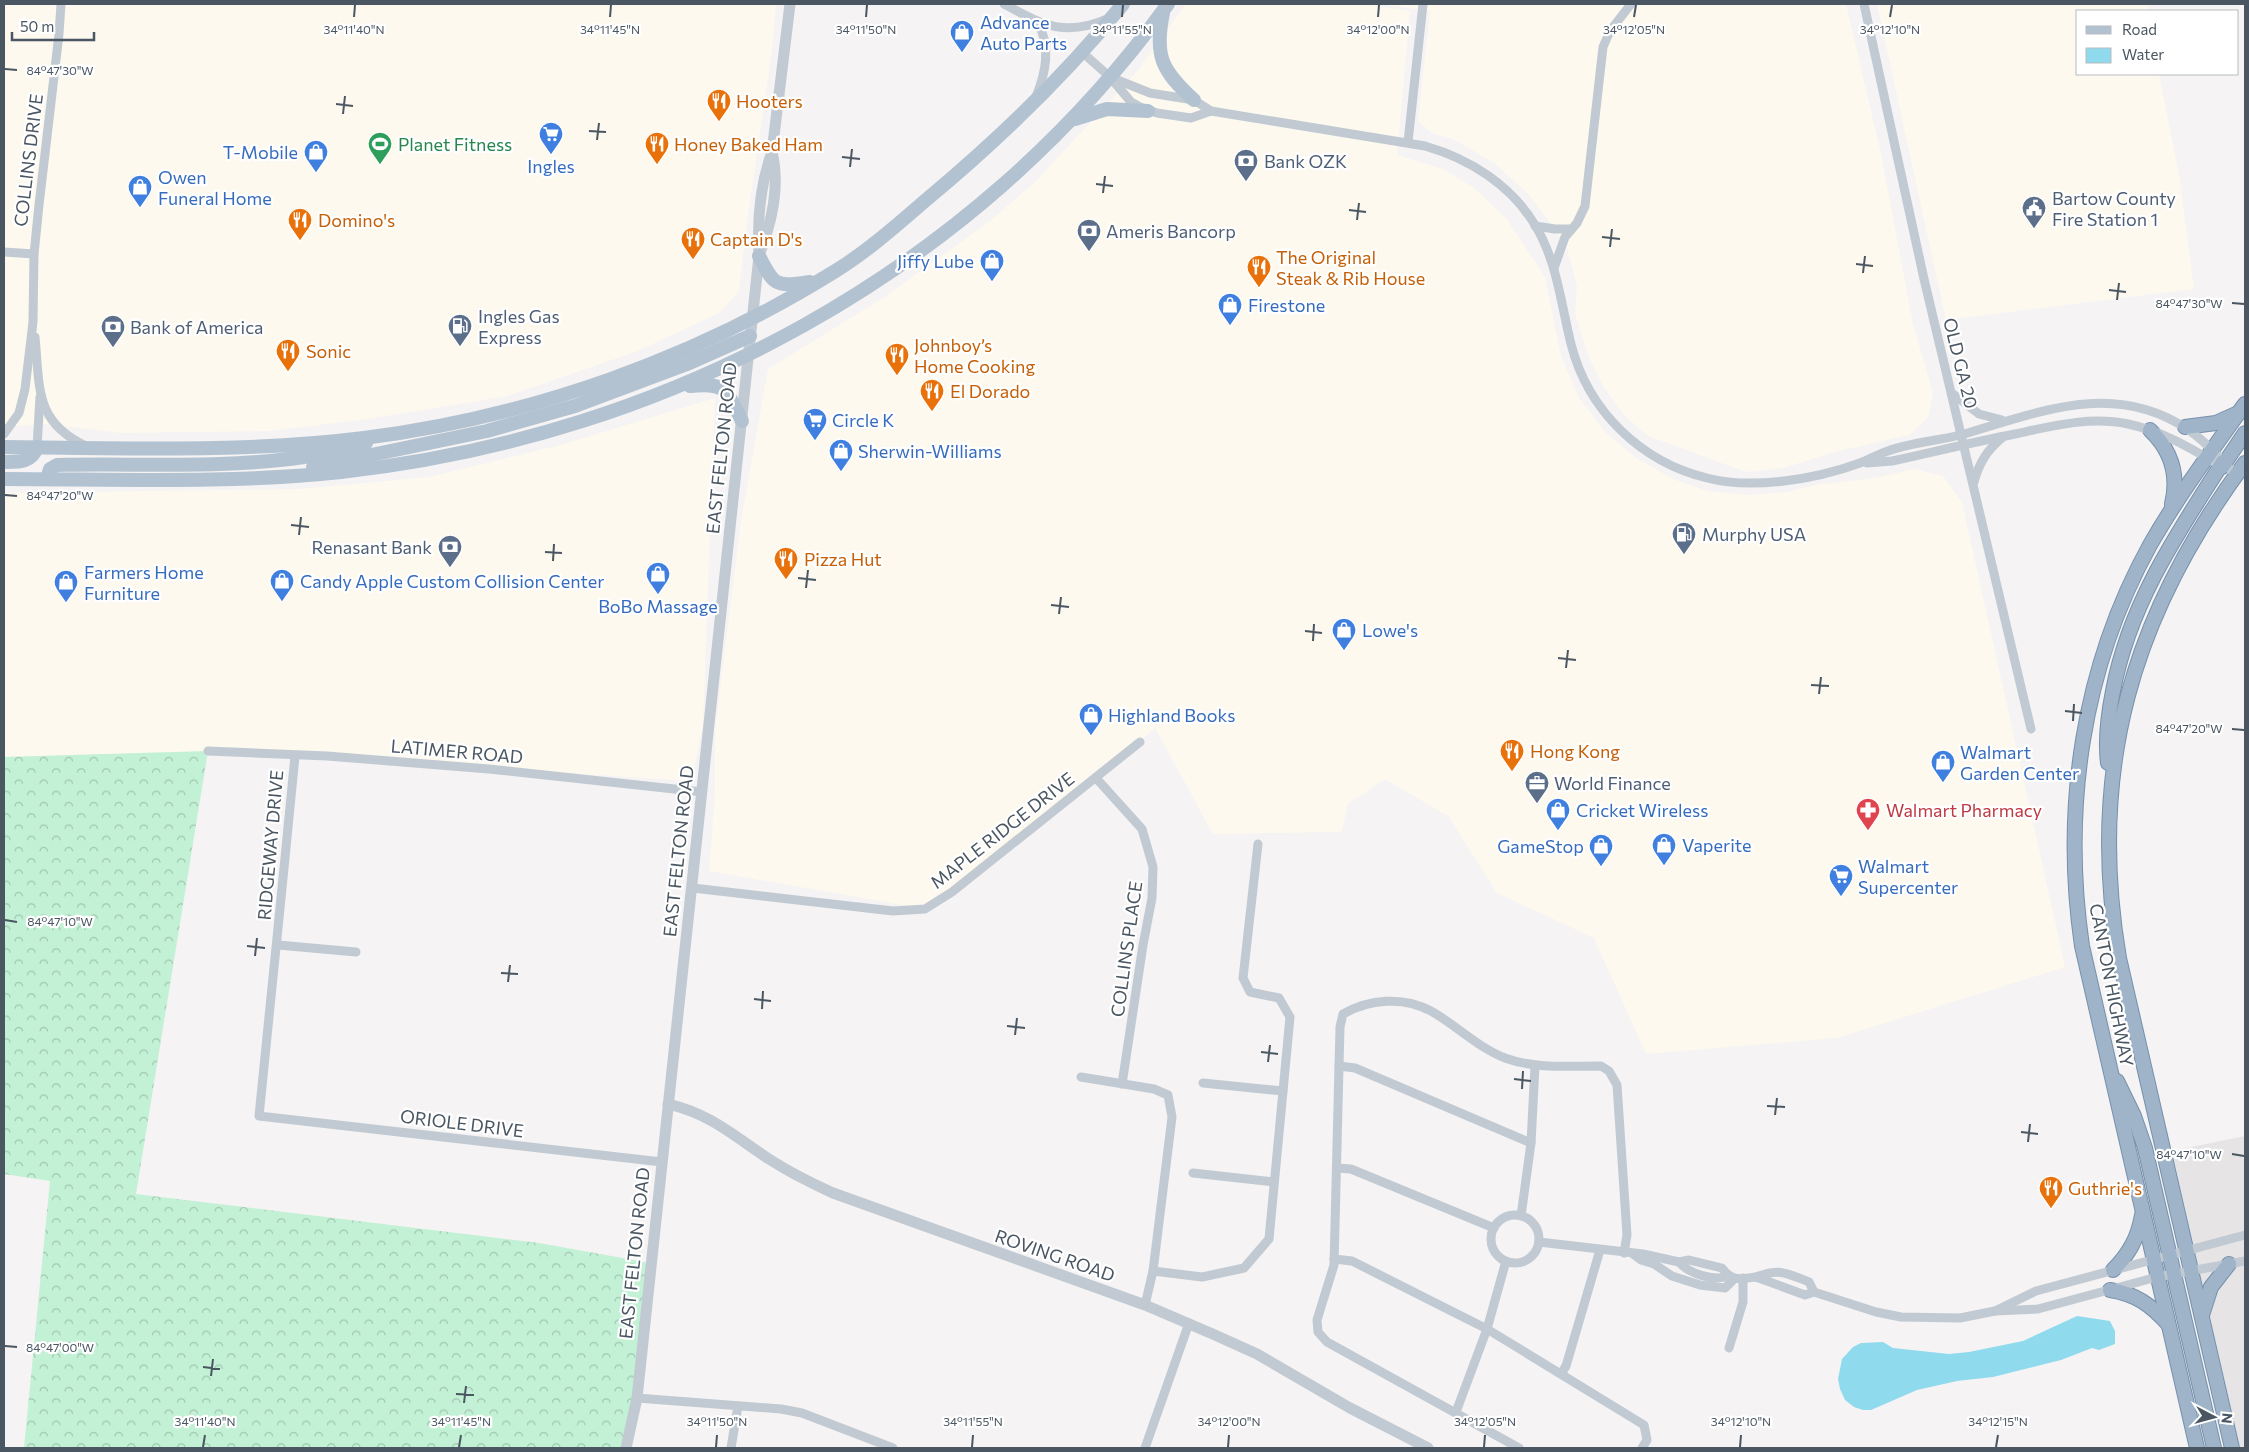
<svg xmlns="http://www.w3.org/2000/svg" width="2249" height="1452" font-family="Commissioner,sans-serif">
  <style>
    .commercial { fill: #fdf9ef }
    .education { fill: #e6e4e5 }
    .forest { fill: url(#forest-crowns) }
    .water { fill: #90daee }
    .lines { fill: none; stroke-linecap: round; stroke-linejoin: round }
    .trunk-casing { stroke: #7690ad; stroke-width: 16 }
    .minor { stroke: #c1cad2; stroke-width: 9 }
    .tertiary { stroke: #c1cad2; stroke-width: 11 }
    .primary { stroke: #b3c2d1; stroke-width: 14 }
    .trunk { stroke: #9fb4c9; stroke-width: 14 }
    .ticks { fill: none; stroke: #4a5661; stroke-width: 2 }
    .labels { text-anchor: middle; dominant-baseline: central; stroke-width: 4.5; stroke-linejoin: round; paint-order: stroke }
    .shop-label { font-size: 18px; fill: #366cbe; stroke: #fff; text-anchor: start }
    .food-label { font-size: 18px; fill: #c56008; stroke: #fff; text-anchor: start }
    .leisure-label { font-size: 18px; fill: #27864d; stroke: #fff; text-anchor: start }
    .street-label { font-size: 18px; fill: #4a5661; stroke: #fff }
    .service-label { font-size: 18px; fill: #4e5e75; stroke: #fff; text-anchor: start }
    .health-label { font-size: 18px; fill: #be3a42; stroke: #fff; text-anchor: start }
    .ticks-label { font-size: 12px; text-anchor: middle; fill: #4a5661; stroke: #fff; stroke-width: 4.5; stroke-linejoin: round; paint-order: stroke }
  </style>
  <defs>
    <pattern id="forest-crowns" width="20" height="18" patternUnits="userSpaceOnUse" patternTransform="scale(1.25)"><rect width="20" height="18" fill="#c3f1d5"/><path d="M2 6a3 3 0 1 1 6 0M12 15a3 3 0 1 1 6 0" fill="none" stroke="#a0c6b0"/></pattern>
  </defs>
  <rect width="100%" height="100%" fill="#f5f3f3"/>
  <g class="commercial">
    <path d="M4,4H776L772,50L746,229L739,291L719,313L638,351L504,397L361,420L269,431L121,433L46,424L4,427Z"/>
    <path d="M1186,4H1365L1410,11L1397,155L1443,169L1474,188L1506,218L1545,277L1561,356L1579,398L1605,432L1636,458L1673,479L1708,491L1749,495L1787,492L1816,485L1875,478L1915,469L1943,476L1962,502L2065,967L1837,1038L1646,1054L1594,938L1497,893L1448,816L1385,779L1348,804L1342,832L1213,834L1155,728L1096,778L925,909L709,871L715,794V730L741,520L768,369L883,298L989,222L1036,181L1135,74Z"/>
    <path d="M1378,4H1846L1881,154L1913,324L1933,393L1928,418L1909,435L1831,453L1784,468L1746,472L1648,436L1625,416L1603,386L1589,358L1575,313L1577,286L1567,248L1548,220L1529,195L1494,163L1453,139L1432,133L1418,121L1430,11Z"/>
    <path d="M1877,4H2148L2147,11H2078V74H2159L2179,174L2194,289L1946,320Z"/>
    <path d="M715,398L703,724L692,781L208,751L4,757V493L299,489L429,477L564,444Z"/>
  </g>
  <path class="education" d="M2245,1136V1448H2240L2172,1151Z"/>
  <path class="forest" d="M208,751L136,1194L539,1243L650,1263L637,1398L622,1448H24L50,1181L4,1174V757Z"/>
  <path class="water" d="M2077,1316L2110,1321L2115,1331V1344L2099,1350L2092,1348L2061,1360L1993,1377L1957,1381L1917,1390L1871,1410H1863L1854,1407L1845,1400L1840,1389L1838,1379L1842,1359L1853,1347L1861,1343L1883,1342L1893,1348L1949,1354L1969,1352L2023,1341Z"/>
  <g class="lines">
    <defs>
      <g id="trunk">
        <path d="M2185,427L2216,423L2236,414"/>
        <path d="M2150,430C2172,451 2179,475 2172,504"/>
        <path d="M2222,467L2245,433"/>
        <path d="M2108,763C2105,739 2108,716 2113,691C2129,605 2176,535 2223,462"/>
        <path d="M2117,1081L2134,1116L2145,1148L2214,1448"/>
        <path d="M2113,1270C2129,1254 2138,1238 2142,1215"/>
        <path d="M2110,1290C2136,1294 2151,1305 2168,1324"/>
        <path d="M2202,1315L2211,1287L2229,1264"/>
        <path d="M2197,1448L2082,946C2062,809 2082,668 2150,545C2178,496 2212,450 2245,404"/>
        <path d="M2232,1448L2119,958C2087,769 2132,615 2245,463"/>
      </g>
    </defs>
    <use href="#trunk" class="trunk-casing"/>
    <g class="minor">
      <path d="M1004,4C1043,25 1065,38 1109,18"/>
      <path d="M1864,4L1924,279L2031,729"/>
      <path d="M1083,53L1110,77L1131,102L1140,107L1157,113L1191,118L1211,111"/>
      <path d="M1110,77L1150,93L1194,100L1211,111L1425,146C1470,159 1511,185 1535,225C1557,261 1561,304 1571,344C1588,411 1641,462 1707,478C1753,490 1816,479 1860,463C1870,459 1879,454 1888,451C1912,442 1939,441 1964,434C2039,412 2114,380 2187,429C2206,441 2221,460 2236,475"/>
      <path d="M1036,97C1046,72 1051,47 1038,23"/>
      <path d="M1408,142L1423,4"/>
      <path d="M1535,226L1555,229H1571"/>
      <path d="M4,252L34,254"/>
      <path d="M1554,268L1565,237L1577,223L1585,206L1603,47L1610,31L1631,4"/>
      <path d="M35,337C40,387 34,422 86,446"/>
      <path d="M1953,394L1979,414L2002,420"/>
      <path d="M4,434L19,413L25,389L33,322L34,254L39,205L59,34L61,4"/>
      <path d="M37,447L40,397"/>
      <path d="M1867,463L1892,461C1933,452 1974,442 2015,434C2052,426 2090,416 2128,424C2163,431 2194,450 2224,468"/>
      <path d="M1974,482C1979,463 1987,450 2003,437"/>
      <path d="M208,751L327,756L489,769L702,792"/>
      <path d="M295,756C283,876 272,996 259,1116L662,1162"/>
      <path d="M1096,778L1142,829L1153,867L1152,898L1143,945L1122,1084"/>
      <path d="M693,888L893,911L925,909L952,892L1140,742"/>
      <path d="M278,945L356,952"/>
      <path d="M1339,1066L1355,1068L1531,1143L1521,1216"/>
      <path d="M1081,1077L1154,1089L1168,1095L1172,1117L1153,1271L1145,1305"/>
      <path d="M1203,1083L1283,1091"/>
      <path d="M1531,1143L1535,1066"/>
      <path d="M1337,1168L1351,1169L1494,1228"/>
      <path d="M1193,1173L1274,1182"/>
      <circle cx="1515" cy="1239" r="24"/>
      <path d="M1539,1242L1643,1254L1679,1262L1689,1260L1722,1268C1732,1282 1740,1279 1756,1277"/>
      <path d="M1633,1254L1641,1260L1654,1264L1672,1276L1700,1285L1725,1288L1734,1279"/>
      <path d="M1334,1259L1352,1261L1487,1329L1644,1425L1647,1440L1642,1448"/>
      <path d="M1679,1262C1688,1273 1714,1282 1727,1276"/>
      <path d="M1153,1271L1202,1277L1244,1268L1269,1239L1290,1017L1279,998L1250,992L1243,978L1258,844"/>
      <path d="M1814,1292L1809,1282C1786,1273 1780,1268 1756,1277L1805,1295L1814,1292L1876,1312L1901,1317L1960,1318L1995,1311L2038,1309L2157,1277L2245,1261"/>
      <path d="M1995,1311L2036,1291L2245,1235"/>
      <path d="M1729,1348L1743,1302V1278"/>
      <path d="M1561,1374L1566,1366L1600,1250"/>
      <path d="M637,1398L781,1409L802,1413L893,1448"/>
      <path d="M1456,1412L1487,1329L1506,1261"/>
      <path d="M731,1448L738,1406"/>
      <path d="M1145,1448L1189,1323"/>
      <path d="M1519,1448L1327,1342L1318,1332L1317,1320L1334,1265L1340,1027L1343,1014C1369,999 1403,996 1431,1011C1456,1025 1477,1047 1505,1058C1535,1069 1569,1066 1601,1066L1609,1071L1617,1085L1627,1235L1624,1253"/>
    </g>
    <g class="tertiary">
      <path d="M761,250C773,218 780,185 772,152"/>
      <path d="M668,1104C711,1114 734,1136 769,1159C789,1172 811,1183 833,1193L1145,1305L1215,1335L1257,1354L1350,1408L1428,1448"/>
      <path d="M626,1448L637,1398L759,256C757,221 760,185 772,152L790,4"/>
    </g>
    <g class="primary">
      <path d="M1163,13C1154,56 1162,71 1194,100"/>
      <path d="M1075,119L1107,109L1148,111"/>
      <path d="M759,256C775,288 776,286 810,282"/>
      <path d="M690,386C727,382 726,390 742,421"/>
      <path d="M4,447C123,448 245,453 364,438C530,417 695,359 837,270C869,250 898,224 926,200C998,140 1064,77 1123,4"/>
      <path d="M4,462C18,462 32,463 37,447"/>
      <path d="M313,467L487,431L575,406L687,364L750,336"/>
      <path d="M4,479C116,479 229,484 341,472C669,436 973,272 1168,4"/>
      <path d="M47,479L50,469L57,465C140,463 222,469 304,457C324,454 348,453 366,443"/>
    </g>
    <use href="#trunk" class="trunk"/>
  </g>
  <path class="ticks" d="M354,17L355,5M610,17L611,5M866,17L867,5M1122,17L1123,5M1378,17L1379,5M1634,17L1636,5M1890,17L1892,5M5,69L17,70M336,104L353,106M343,114L345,96M589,131L606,132M597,140L599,123M842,157L860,159M850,167L852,149M1096,184L1113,186M1103,193L1105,176M1349,210L1366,212M1357,220L1359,203M1602,237L1620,239M1610,247L1612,229M1856,264L1873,266M1863,273L1865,256M2109,290L2126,292M2117,300L2119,283M2232,303L2244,304M5,495L17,496M291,525L309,527M299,535L301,517M545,552L562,553M553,561L554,544M798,578L816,580M806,588L808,570M1051,605L1069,607M1059,614L1061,597M1305,631L1322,633M1313,641L1314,624M1558,658L1576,660M1566,668L1568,650M1811,685L1829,686M1819,694L1821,677M2065,711L2082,713M2073,721L2074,704M2232,729L2244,730M5,920L17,922M247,946L265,948M255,956L257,938M501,973L518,974M508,982L510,965M754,999L771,1001M762,1009L763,991M1007,1026L1025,1028M1015,1035L1017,1018M1261,1052L1278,1054M1268,1062L1270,1045M1514,1079L1531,1081M1522,1089L1523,1071M1767,1106L1785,1107M1775,1115L1777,1098M2021,1132L2038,1134M2028,1142L2030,1124M2232,1154L2244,1156M5,1346L17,1347M203,1367L220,1369M211,1376L213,1359M456,1394L474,1395M464,1403L466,1386M203,1447L205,1435M459,1447L461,1435M716,1447L717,1435M972,1447L973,1435M1228,1447L1229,1435M1484,1447L1485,1435M1740,1447L1741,1435M1996,1447L1998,1435"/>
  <defs>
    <symbol id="shop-pin" viewBox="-11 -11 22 30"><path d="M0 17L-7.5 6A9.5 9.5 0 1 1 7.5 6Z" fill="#3f7fe0" stroke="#fff"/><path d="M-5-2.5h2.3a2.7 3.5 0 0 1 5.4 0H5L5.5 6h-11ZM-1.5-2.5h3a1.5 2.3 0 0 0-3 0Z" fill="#fff"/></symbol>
    <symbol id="restaurant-pin" viewBox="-11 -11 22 30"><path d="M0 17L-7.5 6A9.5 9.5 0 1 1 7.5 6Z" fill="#e8710a" stroke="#fff"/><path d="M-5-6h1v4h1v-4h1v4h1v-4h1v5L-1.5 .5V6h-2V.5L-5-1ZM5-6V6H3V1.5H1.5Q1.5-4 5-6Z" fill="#fff"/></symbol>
    <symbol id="supermarket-pin" viewBox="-11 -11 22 30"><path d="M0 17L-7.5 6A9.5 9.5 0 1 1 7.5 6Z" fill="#3f7fe0" stroke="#fff"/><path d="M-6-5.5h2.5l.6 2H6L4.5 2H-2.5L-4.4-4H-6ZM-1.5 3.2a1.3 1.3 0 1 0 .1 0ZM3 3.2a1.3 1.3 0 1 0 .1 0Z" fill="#fff"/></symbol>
    <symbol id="stadium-pin" viewBox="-11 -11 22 30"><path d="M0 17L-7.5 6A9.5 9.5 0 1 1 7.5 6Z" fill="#2e9e5b" stroke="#fff"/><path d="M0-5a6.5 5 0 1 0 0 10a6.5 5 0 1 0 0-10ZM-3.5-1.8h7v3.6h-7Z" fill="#fff"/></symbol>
    <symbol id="bank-pin" viewBox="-11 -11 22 30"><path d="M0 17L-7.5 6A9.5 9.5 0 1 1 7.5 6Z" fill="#5c6f8a" stroke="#fff"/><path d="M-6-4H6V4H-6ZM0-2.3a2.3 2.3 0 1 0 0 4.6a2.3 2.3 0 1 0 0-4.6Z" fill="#fff"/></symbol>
    <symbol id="civic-pin" viewBox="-11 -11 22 30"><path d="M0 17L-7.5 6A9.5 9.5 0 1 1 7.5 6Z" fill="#5c6f8a" stroke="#fff"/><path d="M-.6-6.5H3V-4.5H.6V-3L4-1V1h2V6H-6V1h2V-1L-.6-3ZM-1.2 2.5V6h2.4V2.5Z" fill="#fff"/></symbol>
    <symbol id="fuel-pin" viewBox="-11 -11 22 30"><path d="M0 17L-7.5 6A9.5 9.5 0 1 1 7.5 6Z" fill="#5c6f8a" stroke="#fff"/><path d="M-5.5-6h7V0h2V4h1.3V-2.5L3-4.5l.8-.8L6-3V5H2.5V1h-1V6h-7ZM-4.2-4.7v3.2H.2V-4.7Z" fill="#fff"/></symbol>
    <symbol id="office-pin" viewBox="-11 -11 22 30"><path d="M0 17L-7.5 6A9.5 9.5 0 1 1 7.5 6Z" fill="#5c6f8a" stroke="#fff"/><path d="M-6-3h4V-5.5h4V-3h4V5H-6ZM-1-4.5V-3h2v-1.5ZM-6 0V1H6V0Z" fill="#fff"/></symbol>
    <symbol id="pharmacy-pin" viewBox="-11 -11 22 30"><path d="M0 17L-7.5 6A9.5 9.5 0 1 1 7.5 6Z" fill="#e0444e" stroke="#fff"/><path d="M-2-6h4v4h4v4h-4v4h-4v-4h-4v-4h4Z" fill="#fff"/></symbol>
  </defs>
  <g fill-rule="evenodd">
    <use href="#shop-pin" x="948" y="18" width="28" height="38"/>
    <use href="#restaurant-pin" x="705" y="87" width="28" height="38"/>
    <use href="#supermarket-pin" x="537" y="120" width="28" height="38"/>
    <use href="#stadium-pin" x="366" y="130" width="28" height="38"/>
    <use href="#restaurant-pin" x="643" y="130" width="28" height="38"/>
    <use href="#shop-pin" x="302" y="138" width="28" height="38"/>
    <use href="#bank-pin" x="1232" y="147" width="28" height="38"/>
    <use href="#shop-pin" x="126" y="173" width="28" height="38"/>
    <use href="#civic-pin" x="2020" y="194" width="28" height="38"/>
    <use href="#restaurant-pin" x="286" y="206" width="28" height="38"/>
    <use href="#bank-pin" x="1075" y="217" width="28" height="38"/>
    <use href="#restaurant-pin" x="679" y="225" width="28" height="38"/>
    <use href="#shop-pin" x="978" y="247" width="28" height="38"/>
    <use href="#restaurant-pin" x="1245" y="253" width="28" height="38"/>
    <use href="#shop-pin" x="1216" y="291" width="28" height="38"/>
    <use href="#fuel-pin" x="446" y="312" width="28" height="38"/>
    <use href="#bank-pin" x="99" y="313" width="28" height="38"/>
    <use href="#restaurant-pin" x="274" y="337" width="28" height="38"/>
    <use href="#restaurant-pin" x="883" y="341" width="28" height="38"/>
    <use href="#restaurant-pin" x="918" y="377" width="28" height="38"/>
    <use href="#supermarket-pin" x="801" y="406" width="28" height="38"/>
    <use href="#shop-pin" x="827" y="437" width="28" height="38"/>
    <use href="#fuel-pin" x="1670" y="520" width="28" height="38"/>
    <use href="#bank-pin" x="436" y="533" width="28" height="38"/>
    <use href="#restaurant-pin" x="772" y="545" width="28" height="38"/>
    <use href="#shop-pin" x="644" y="560" width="28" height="38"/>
    <use href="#shop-pin" x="268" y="567" width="28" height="38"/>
    <use href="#shop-pin" x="52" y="568" width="28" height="38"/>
    <use href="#shop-pin" x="1330" y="616" width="28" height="38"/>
    <use href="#shop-pin" x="1077" y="701" width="28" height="38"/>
    <use href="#restaurant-pin" x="1498" y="737" width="28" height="38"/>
    <use href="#shop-pin" x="1929" y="748" width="28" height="38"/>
    <use href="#office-pin" x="1523" y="769" width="28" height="38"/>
    <use href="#shop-pin" x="1544" y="796" width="28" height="38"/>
    <use href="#pharmacy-pin" x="1854" y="796" width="28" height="38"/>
    <use href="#shop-pin" x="1650" y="831" width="28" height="38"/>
    <use href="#shop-pin" x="1587" y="832" width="28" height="38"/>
    <use href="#supermarket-pin" x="1827" y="862" width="28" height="38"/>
    <use href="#restaurant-pin" x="2037" y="1174" width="28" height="38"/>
  </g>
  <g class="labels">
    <g class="shop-label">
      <text x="980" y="22">Advance<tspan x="980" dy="21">Auto Parts</tspan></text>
      <text x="298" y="152" text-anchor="end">T-Mobile</text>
      <text x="551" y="166" text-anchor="middle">Ingles</text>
      <text x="158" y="177">Owen<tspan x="158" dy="21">Funeral Home</tspan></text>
      <text x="974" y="261" text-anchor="end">Jiffy Lube</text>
      <text x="1248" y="305">Firestone</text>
      <text x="832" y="420">Circle K</text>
      <text x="858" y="451">Sherwin-Williams</text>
      <text x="84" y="572">Farmers Home<tspan x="84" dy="21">Furniture</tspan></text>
      <text x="300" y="581">Candy Apple Custom Collision Center</text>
      <text x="658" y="606" text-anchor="middle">BoBo Massage</text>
      <text x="1362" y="630">Lowe's</text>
      <text x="1108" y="715">Highland Books</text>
      <text x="1960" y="752">Walmart<tspan x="1960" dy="21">Garden Center</tspan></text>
      <text x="1576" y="810">Cricket Wireless</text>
      <text x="1682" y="845">Vaperite</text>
      <text x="1584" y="846" text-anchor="end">GameStop</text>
      <text x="1858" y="866">Walmart<tspan x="1858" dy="21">Supercenter</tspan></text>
    </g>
    <g class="food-label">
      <text x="736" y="101">Hooters</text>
      <text x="674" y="144">Honey Baked Ham</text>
      <text x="318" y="220">Domino's</text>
      <text x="710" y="239">Captain D's</text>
      <text x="1276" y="257">The Original<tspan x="1276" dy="21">Steak &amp; Rib House</tspan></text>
      <text x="914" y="345">Johnboy’s<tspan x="914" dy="21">Home Cooking</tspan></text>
      <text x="306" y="351">Sonic</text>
      <text x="950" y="391">El Dorado</text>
      <text x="804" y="559">Pizza Hut</text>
      <text x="1530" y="751">Hong Kong</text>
      <text x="2068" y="1188">Guthrie's</text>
    </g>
    <g class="leisure-label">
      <text x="398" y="144">Planet Fitness</text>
    </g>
    <g class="street-label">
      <text transform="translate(28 160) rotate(-83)">COLLINS DRIVE</text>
      <text transform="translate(1961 363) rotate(76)">OLD GA 20</text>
      <text transform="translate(721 448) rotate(-84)">EAST FELTON ROAD</text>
      <text transform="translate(457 751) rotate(5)">LATIMER ROAD</text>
      <text transform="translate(1002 830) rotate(-38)">MAPLE RIDGE DRIVE</text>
      <text transform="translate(270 845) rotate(-85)">RIDGEWAY DRIVE</text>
      <text transform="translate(678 851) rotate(-84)">EAST FELTON ROAD</text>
      <text transform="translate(1126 949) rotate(-82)">COLLINS PLACE</text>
      <text transform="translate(2112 985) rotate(79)">CANTON HIGHWAY</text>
      <text transform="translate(462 1123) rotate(7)">ORIOLE DRIVE</text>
      <text transform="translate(634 1253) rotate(-84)">EAST FELTON ROAD</text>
      <text transform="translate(1055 1255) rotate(19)">ROVING ROAD</text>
    </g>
    <g class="service-label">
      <text x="1264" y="161">Bank OZK</text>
      <text x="2052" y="198">Bartow County<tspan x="2052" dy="21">Fire Station 1</tspan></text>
      <text x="1106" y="231">Ameris Bancorp</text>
      <text x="478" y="316">Ingles Gas<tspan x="478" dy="21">Express</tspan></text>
      <text x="130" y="327">Bank of America</text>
      <text x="1702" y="534">Murphy USA</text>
      <text x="432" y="547" text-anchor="end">Renasant Bank</text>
      <text x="1554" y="783">World Finance</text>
    </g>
    <g class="health-label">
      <text x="1886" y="810">Walmart Pharmacy</text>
    </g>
  </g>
  <g class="ticks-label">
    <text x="354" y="34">34°11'40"N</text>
    <text x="610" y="34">34°11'45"N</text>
    <text x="866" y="34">34°11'50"N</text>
    <text x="1122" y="34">34°11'55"N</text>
    <text x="1378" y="34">34°12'00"N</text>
    <text x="1634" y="34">34°12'05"N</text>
    <text x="1890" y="34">34°12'10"N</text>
    <text x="60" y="75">84°47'30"W</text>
    <text x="2189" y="308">84°47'30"W</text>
    <text x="60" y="500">84°47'20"W</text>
    <text x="2189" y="733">84°47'20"W</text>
    <text x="60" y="926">84°47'10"W</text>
    <text x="2189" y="1159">84°47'10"W</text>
    <text x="60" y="1352">84°47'00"W</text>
    <text x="205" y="1426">34°11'40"N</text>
    <text x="461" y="1426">34°11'45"N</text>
    <text x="717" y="1426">34°11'50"N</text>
    <text x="973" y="1426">34°11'55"N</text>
    <text x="1229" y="1426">34°12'00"N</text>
    <text x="1485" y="1426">34°12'05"N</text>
    <text x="1741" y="1426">34°12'10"N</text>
    <text x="1998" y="1426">34°12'15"N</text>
  </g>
  <rect width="2249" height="1452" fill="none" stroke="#4a5661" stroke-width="10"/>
  <rect x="2076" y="10" width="162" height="65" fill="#ffffff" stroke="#b7bbc0"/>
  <rect x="2086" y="26" width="25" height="8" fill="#b3c2d1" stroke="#b7bbc0"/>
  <text x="2122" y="35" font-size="15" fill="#4a5661">Road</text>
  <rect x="2086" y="48" width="25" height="15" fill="#90daee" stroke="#b7bbc0"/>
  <text x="2122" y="60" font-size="15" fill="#4a5661">Water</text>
  <g transform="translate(2214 1417) rotate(96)" stroke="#ffffff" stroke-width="4" paint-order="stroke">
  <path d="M0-4L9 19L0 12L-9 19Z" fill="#4a5661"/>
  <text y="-8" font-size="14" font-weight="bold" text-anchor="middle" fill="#4a5661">N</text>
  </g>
  <path d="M12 32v8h82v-8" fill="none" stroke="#4a5661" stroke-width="2.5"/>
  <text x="20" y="32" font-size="15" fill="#4a5661" stroke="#ffffff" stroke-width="4" paint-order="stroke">50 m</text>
</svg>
